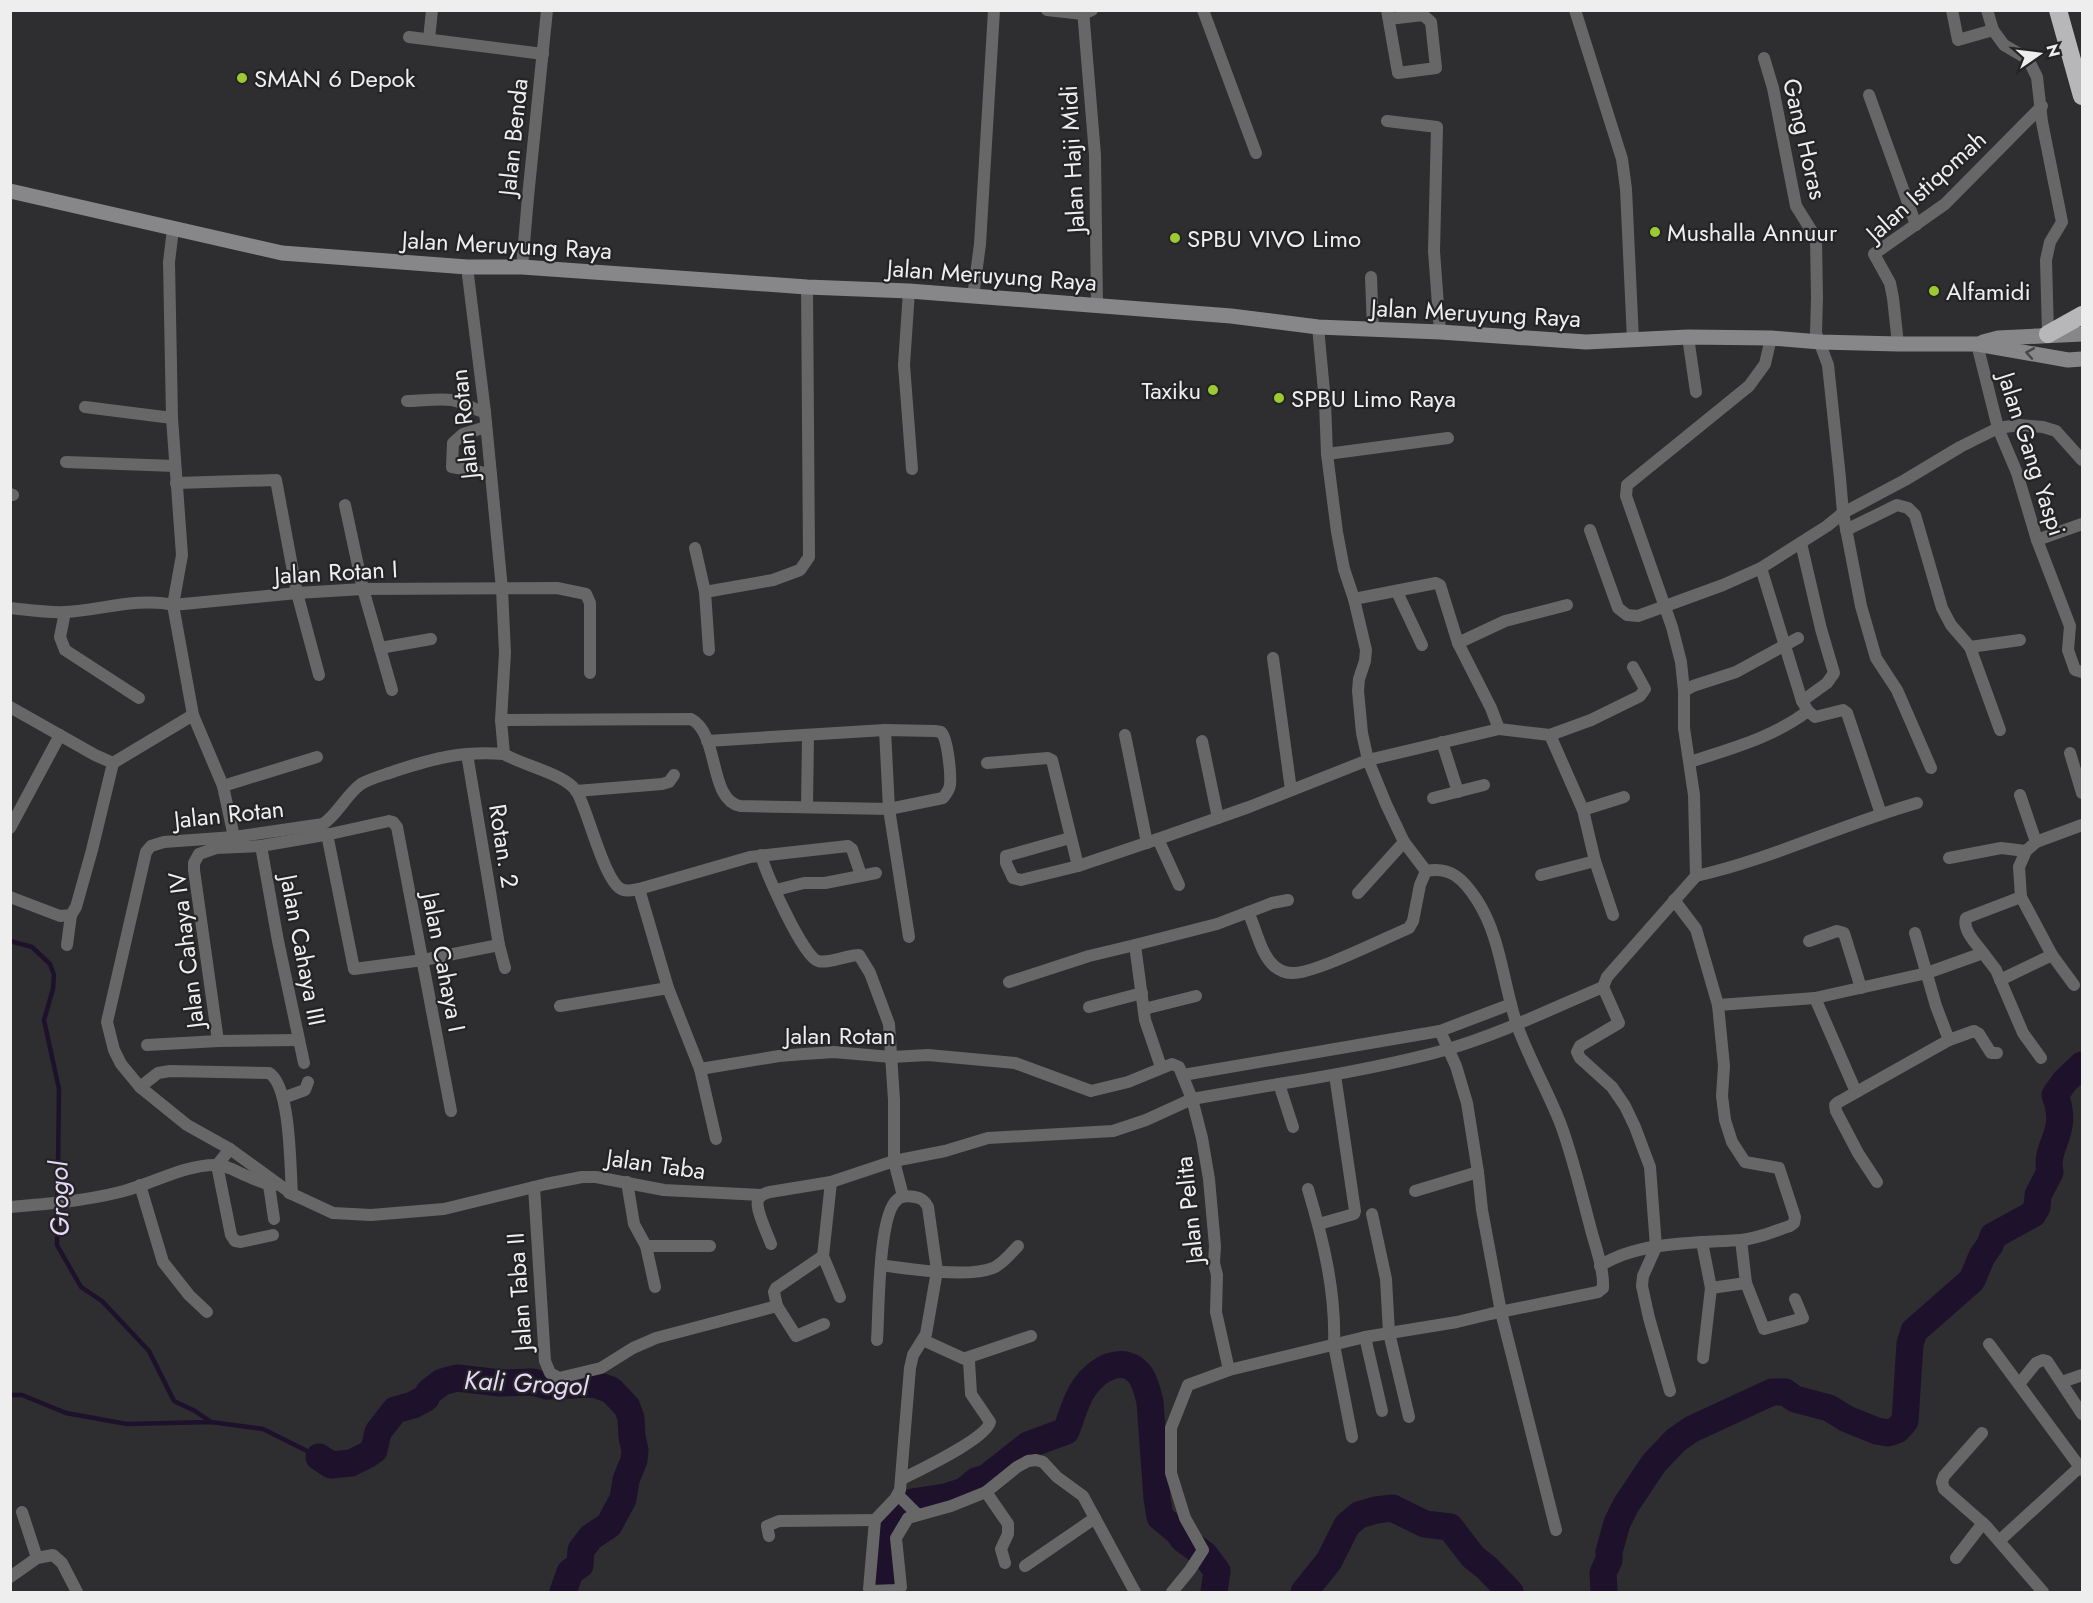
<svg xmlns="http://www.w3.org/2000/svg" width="2093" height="1603" font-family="Jost,sans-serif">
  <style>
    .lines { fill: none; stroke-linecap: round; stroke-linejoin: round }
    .stream { stroke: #1e112b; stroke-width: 4.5 }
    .river { stroke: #1e112b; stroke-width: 27 }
    .minor { stroke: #676768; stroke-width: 12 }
    .secondary { stroke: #878789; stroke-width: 15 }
    .motorway { stroke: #b7b6b9; stroke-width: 18 }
    .oneway { stroke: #474648 }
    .poi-dot { fill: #9cca32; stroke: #242325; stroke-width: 2 }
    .labels { text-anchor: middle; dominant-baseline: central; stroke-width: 4.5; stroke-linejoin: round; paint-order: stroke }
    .poi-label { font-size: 24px; fill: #eeeeef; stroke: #242325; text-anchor: start }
    .street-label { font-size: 24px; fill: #eeeeef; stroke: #242325 }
    .water-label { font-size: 26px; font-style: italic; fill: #e7d8f9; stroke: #242325 }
  </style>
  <rect width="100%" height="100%" fill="#2e2d2f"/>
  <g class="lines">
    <g class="stream">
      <path d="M10,941L32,947L50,964L54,975L53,989L44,1020L59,1089L57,1245L81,1287L102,1301L149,1351L174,1401L195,1411L211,1422"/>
      <path d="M10,1395H22L66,1413L127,1424L211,1422L263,1429L319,1457"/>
    </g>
    <g class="river">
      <path d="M319,1457L331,1465L351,1463L367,1455L374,1450L378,1432L395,1410L413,1405L426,1398L429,1392L442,1382L457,1378L500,1383L533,1382L547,1386L594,1384L611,1390L627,1407L631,1418L632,1437L635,1450L634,1460L626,1480L623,1499L609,1525L591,1537L581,1550L580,1565L570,1572L563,1592"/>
      <path d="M882,1592L888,1573L884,1544L887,1533L898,1515L906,1507L912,1502L945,1497L964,1491L976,1481L986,1478L1028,1445L1066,1431C1072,1416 1075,1401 1084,1388C1096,1370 1124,1352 1141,1376C1146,1384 1148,1394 1150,1402L1157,1498L1160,1517L1178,1532L1183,1539L1205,1555L1217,1571L1214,1592"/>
      <path d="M1304,1592L1329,1561L1347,1525L1359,1515L1376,1510L1392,1508L1425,1524L1450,1527L1473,1557L1487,1568L1510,1592"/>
      <path d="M1604,1592L1603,1573L1609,1560V1552L1617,1523L1626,1505L1654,1463L1676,1440L1692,1429L1772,1392H1785L1795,1399L1829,1408L1847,1419L1877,1431L1888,1433L1897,1430L1905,1421L1910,1344L1914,1331L1972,1280L1982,1256L1990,1245L1993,1236L2033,1214L2037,1207L2038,1195L2050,1172C2044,1145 2070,1133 2055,1095L2065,1081L2082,1065"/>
    </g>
    <g class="minor">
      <path d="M1047,10L1083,14L1092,10"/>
      <path d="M1083,10L1095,155L1097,306"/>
      <path d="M1203,10L1256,153"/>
      <path d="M1387,10L1398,73L1436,68L1431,22L1423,15L1389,19"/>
      <path d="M1575,10L1622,159L1626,189L1633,340"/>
      <path d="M1952,10L1958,40L1993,30"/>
      <path d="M1987,10L1993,30L2004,45L2028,59L2037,77L2042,122L2062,222L2050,242L2046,260L2048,334"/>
      <path d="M409,37L543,54"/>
      <path d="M429,39L432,10"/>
      <path d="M1764,58L1773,88L1796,206L1816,238L1817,298L1816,333L1828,365L1840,478L1843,513L1861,606L1876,658L1897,690L1931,768"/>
      <path d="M1869,95L1916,225"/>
      <path d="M1387,121L1437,127L1434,251L1440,332"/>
      <path d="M173,229L169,262L172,418L182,555L173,605L193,715L223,786L234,837"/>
      <path d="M467,267L485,412L502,589L505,653L501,720L504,754C461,751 435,758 395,771C384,775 371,778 361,784C346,795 338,814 323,824L234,837L164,842L151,846L146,852L107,1022L114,1050L121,1064L140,1087L187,1125L230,1149L292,1194L333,1213L371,1215L444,1209L546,1184L582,1177H596L664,1190L761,1195"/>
      <path d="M522,267L528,197L547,10"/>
      <path d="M1371,277L1373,329"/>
      <path d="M909,291L904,365L912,469"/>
      <path d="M973,297L980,244L994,10"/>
      <path d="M1688,337L1696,392"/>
      <path d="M1898,344L1893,298L1890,283L1874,254L1945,204L2042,106"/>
      <path d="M1977,344L1998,428L2017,473L2037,540L2070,626L2068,650L2075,670L2082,672"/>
      <path d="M407,401C421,401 438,398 452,400C464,402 473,410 485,412"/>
      <path d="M85,407L172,418"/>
      <path d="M486,427L463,434L453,443L452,467L491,474"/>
      <path d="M1327,454L1448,438"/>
      <path d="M66,462L175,466"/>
      <path d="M176,483L276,480L297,593L319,675"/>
      <path d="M10,494L13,495"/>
      <path d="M345,505L363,589L392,690"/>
      <path d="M1590,530L1618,608L1627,615L1638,616L1723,585L1761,568L1827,526L1843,513L1905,480L1960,447L1998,428L2019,425L2043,427L2056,431L2082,460"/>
      <path d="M1846,530L1897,505L1908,508L1915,515L1942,608L1951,625L1970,647L2020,640"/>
      <path d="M2037,540L2082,524"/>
      <path d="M1801,543L1821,629L1834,673L1827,683L1802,701"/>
      <path d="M695,548L705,592"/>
      <path d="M1761,568L1802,701L1808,711L1815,717L1843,710L1847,713L1881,814"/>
      <path d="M1397,592L1422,645"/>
      <path d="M1354,599L1436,583L1440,585L1458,643L1491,708L1499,729L1550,735L1583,810L1595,861L1613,915"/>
      <path d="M10,608C29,610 48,613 66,612C99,610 142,597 173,605L297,593L363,589L557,588L586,594L590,603V673"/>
      <path d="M65,612L60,637L65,650L139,698"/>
      <path d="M1458,643L1505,621L1567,605"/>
      <path d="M1970,647L2000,730"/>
      <path d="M380,648L431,639"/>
      <path d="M709,650L705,592L773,580L800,570L809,557L807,287"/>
      <path d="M1273,658L1291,790"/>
      <path d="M1684,691L1693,686L1736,672L1798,638"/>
      <path d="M10,707L95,755L113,763L193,715"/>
      <path d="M501,720L691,719C720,734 708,799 740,806L889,809L943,798C946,794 949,791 950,785C951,775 948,739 941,732L935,731L885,730L707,741"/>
      <path d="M885,730L889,809L909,937"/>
      <path d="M1125,735L1147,843"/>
      <path d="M1550,735L1591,720L1640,696L1645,689L1633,667"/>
      <path d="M1202,741L1218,818"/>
      <path d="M1442,742L1458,792"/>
      <path d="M2070,753L2082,793"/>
      <path d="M504,754C524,766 566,774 577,792C588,811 604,880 621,889C626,892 633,890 639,889L750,857L848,846L852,849L861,875"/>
      <path d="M1690,762C1732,748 1772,738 1808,711"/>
      <path d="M987,763L1048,758L1052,760L1078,866"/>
      <path d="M223,786L317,757"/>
      <path d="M576,791L662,784L669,782L674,775"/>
      <path d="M2020,795L2036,842"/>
      <path d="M1433,798L1484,785"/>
      <path d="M807,807L808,735"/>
      <path d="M1583,810L1624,797"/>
      <path d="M10,828L60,735"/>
      <path d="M330,834L328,839L354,969L423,960L499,945L467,754"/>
      <path d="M1070,838L1006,856V863L1013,878L1021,880L1078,866L1158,839L1249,807L1368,760L1499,729"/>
      <path d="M1158,839L1179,885"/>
      <path d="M261,846L278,941L304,1063"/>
      <path d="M761,855C766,873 803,957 818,961C828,964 848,955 859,955L870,973L889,1024L894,1100V1161L903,1196"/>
      <path d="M1949,858L2001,848L2026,851"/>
      <path d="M1541,875L1595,861"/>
      <path d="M1696,876C1772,859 1843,824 1917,803"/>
      <path d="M639,889L668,988L700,1069L779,1056L804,1054L834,1052L891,1057L928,1055L1015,1063L1091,1091L1128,1082L1172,1064L1179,1067L1192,1099L1202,1138L1209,1179L1215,1246L1214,1263L1217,1275L1216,1312L1229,1370"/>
      <path d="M776,890L804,883H825L876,873"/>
      <path d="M1358,893L1404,842"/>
      <path d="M10,897L60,916L71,915L76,907L92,850L113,763"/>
      <path d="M1248,912C1256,928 1260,953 1274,966C1279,970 1285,973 1291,973C1312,975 1385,938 1409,928L1413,921L1420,885L1426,871"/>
      <path d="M1915,933L1936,1006L1949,1040"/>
      <path d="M1809,941L1837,931L1844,933L1861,988"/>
      <path d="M67,945L71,915"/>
      <path d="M499,945L505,968"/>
      <path d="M1983,953L1996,970L2023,1033L2041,1058"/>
      <path d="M2000,980L2052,955"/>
      <path d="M1009,982L1089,956L1135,945"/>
      <path d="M2074,985L2052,955L2021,897L2019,867L2026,851L2036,842L2082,825"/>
      <path d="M1603,987L1619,1023L1580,1046L1577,1052L1580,1058L1612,1087L1625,1106L1635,1127L1650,1167L1656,1247L1643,1276L1642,1286L1649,1318L1670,1391"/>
      <path d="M1815,998L1856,1092"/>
      <path d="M1718,1005L1815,998L1927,973L1983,953C1976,943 1962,930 1966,918L2021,897"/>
      <path d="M560,1006L668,988"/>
      <path d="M1089,1007L1142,993"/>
      <path d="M1144,1009L1196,996"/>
      <path d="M1440,1031L1456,1066L1467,1103L1478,1172L1482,1210L1501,1312L1556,1530"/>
      <path d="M218,1041L194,870V863L199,854L216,848L261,846L330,834L389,821L393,822L397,827L451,1111"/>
      <path d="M147,1045L218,1041L299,1040"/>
      <path d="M1161,1067L1145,1020L1135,945L1217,924L1272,903L1288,900"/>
      <path d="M700,1069L716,1139"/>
      <path d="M1183,1075L1440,1031L1511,1004"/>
      <path d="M1279,1084C1335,1075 1391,1065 1445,1050C1500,1034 1551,1009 1603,987L1607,977L1696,876L1694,795L1684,728V691L1681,662L1672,627L1626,496L1627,485L1749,386L1765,364L1771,338"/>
      <path d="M140,1087L158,1073L170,1071L269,1073C291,1086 290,1168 292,1194L289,1193"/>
      <path d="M283,1098L305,1090L308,1082"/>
      <path d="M230,1149L217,1165L231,1235L235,1241L241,1242L273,1235"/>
      <path d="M627,1182L634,1224L646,1246L655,1287"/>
      <path d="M831,1182L823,1256L840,1297"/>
      <path d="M1877,1182L1858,1153L1836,1111L1835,1105L1837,1103L1949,1040L1974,1031L1979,1034L1991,1053H1997"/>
      <path d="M140,1185L163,1262L189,1295L207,1312"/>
      <path d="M269,1185L274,1219"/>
      <path d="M534,1187L545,1361L550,1373L559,1378L601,1368L633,1348L656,1338L777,1306"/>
      <path d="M1308,1189C1323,1239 1336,1292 1334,1345L1352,1437"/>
      <path d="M1415,1191L1478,1172"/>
      <path d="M10,1207C47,1204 84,1201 120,1192C150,1185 185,1164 217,1165C229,1166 237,1172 247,1176C255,1180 264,1183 273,1186"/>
      <path d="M1372,1214L1386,1279L1389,1333L1409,1417"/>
      <path d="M1319,1224L1354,1214L1355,1211L1335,1075"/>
      <path d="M1741,1240L1746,1283L1764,1329L1803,1318L1795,1299"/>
      <path d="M1702,1242L1711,1288"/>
      <path d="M771,1244C768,1235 755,1209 758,1200C760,1195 765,1193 770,1192L831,1182L894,1161L945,1151L988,1138L1113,1131L1146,1120L1192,1099L1279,1084L1293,1127"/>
      <path d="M646,1246H710"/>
      <path d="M823,1256L776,1288L774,1292L777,1306L796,1336L824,1324"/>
      <path d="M881,1265C908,1269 968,1278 993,1268C1003,1264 1011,1253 1018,1246"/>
      <path d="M1600,1266C1638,1241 1697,1243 1741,1240C1757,1239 1774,1231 1790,1226L1794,1223L1795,1217L1779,1168L1745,1162L1732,1142L1725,1120L1722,1096L1724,1066L1718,1005L1696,929L1674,900"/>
      <path d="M1365,1337L1382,1411"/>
      <path d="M877,1340C879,1313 878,1215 897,1200C902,1195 909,1196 915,1197C922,1198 925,1201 928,1207L937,1271L926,1334L913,1355L910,1368L900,1490L895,1499L875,1520L869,1589L871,1591L896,1590L901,1587L896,1538L908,1518L951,1506L986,1492L1017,1467L1028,1461L1036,1460L1043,1462L1057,1477L1083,1496L1135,1592"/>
      <path d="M1989,1344L2082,1470"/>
      <path d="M966,1358L1031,1336"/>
      <path d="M1703,1358L1711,1288L1746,1283"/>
      <path d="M2062,1382L2082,1375"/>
      <path d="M2019,1384L2036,1363L2043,1360L2047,1361L2082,1414"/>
      <path d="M1982,1433L1944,1476L1942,1482L1944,1489L1986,1526L2043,1592"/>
      <path d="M902,1479C919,1470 986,1439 990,1422L971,1394L969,1361L923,1340"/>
      <path d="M986,1492L1008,1524V1534L1001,1549L1005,1563"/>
      <path d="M898,1495L917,1514"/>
      <path d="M22,1512L37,1558"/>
      <path d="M769,1536L767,1526L779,1521L875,1520"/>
      <path d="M1999,1541L2082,1465"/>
      <path d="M1956,1558L1983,1523"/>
      <path d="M1025,1566L1095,1518"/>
      <path d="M10,1577L37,1558L53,1555L62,1563L77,1592"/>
      <path d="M1172,1592L1190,1570L1203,1550L1185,1518L1171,1473V1428L1188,1385L1229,1370L1365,1337L1457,1322L1490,1314L1598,1292L1603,1288C1604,1268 1595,1246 1590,1226C1581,1192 1573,1158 1561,1125C1548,1091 1529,1059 1517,1025C1503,984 1501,937 1477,900C1464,880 1451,866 1426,871L1404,842L1386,804L1368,760L1362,733L1358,691L1359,679L1365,661L1366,650L1354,599L1344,569L1337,532L1327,454L1325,402L1318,327"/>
    </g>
    <g class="secondary">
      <path d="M10,191L282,253L467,267H522L807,287L909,291L1231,316L1318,327L1440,332L1586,342L1688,337L1771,338L1820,342L1898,344H1977L2068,360L2082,359"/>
      <path d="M1983,342L1998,338L2082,334"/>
    </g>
    <g class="motorway">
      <path d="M2058,10L2082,96"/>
      <path d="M2048,334L2082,315"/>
    </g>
  </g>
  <defs><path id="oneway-chevron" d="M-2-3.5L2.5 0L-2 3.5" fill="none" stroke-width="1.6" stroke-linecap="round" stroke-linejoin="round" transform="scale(1.5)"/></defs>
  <use class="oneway" href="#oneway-chevron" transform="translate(2030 353) rotate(-170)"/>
  <g class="poi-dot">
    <circle cx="242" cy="78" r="6"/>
    <circle cx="1655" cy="232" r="6"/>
    <circle cx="1175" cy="238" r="6"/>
    <circle cx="1934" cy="291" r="6"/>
    <circle cx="1213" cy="390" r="6"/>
    <circle cx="1279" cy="398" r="6"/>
  </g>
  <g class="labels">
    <g class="poi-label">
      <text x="254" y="78">SMAN 6 Depok</text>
      <text x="1667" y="232">Mushalla Annuur</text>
      <text x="1187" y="238">SPBU VIVO Limo</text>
      <text x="1946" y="291">Alfamidi</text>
      <text x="1201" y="390" text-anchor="end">Taxiku</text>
      <text x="1291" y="398">SPBU Limo Raya</text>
    </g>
    <g class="street-label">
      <text transform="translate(513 137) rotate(-84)">Jalan Benda</text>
      <text transform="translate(1805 139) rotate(77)">Gang Horas</text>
      <text transform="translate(1072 159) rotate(-93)">Jalan Haji Midi</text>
      <text transform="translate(1926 186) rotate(-42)">Jalan Istiqomah</text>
      <text transform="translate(507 245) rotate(3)">Jalan Meruyung Raya</text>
      <text transform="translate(992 275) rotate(4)">Jalan Meruyung Raya</text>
      <text transform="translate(1476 313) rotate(3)">Jalan Meruyung Raya</text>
      <text transform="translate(464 424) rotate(-96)">Jalan Rotan</text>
      <text transform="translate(2032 454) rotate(72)">Jalan Gang Yaspi</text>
      <text transform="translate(336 572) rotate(-3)">Jalan Rotan I</text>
      <text transform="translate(229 814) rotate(-6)">Jalan Rotan</text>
      <text transform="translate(504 846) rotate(81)">Rotan. 2</text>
      <text transform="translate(186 950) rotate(-97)">Jalan Cahaya IV</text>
      <text transform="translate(303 950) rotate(79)">Jalan Cahaya III</text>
      <text transform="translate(444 962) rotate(79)">Jalan Cahaya I</text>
      <text x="840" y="1035">Jalan Rotan</text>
      <text transform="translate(656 1164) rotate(8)">Jalan Taba</text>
      <text transform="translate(1189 1210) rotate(-96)">Jalan Pelita</text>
      <text transform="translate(519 1292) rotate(-94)">Jalan Taba II</text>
    </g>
    <g class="water-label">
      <text transform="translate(59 1199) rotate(-91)">Grogol</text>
      <text transform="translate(526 1383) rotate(3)">Kali Grogol</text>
    </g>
  </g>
  <rect width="2093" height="1603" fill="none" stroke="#eeeeef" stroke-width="24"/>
  <g transform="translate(2039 54) rotate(76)" stroke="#242325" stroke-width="4.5" paint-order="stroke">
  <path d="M0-4.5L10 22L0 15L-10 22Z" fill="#eeeeef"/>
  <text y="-9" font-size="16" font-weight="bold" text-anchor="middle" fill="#eeeeef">N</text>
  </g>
</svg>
